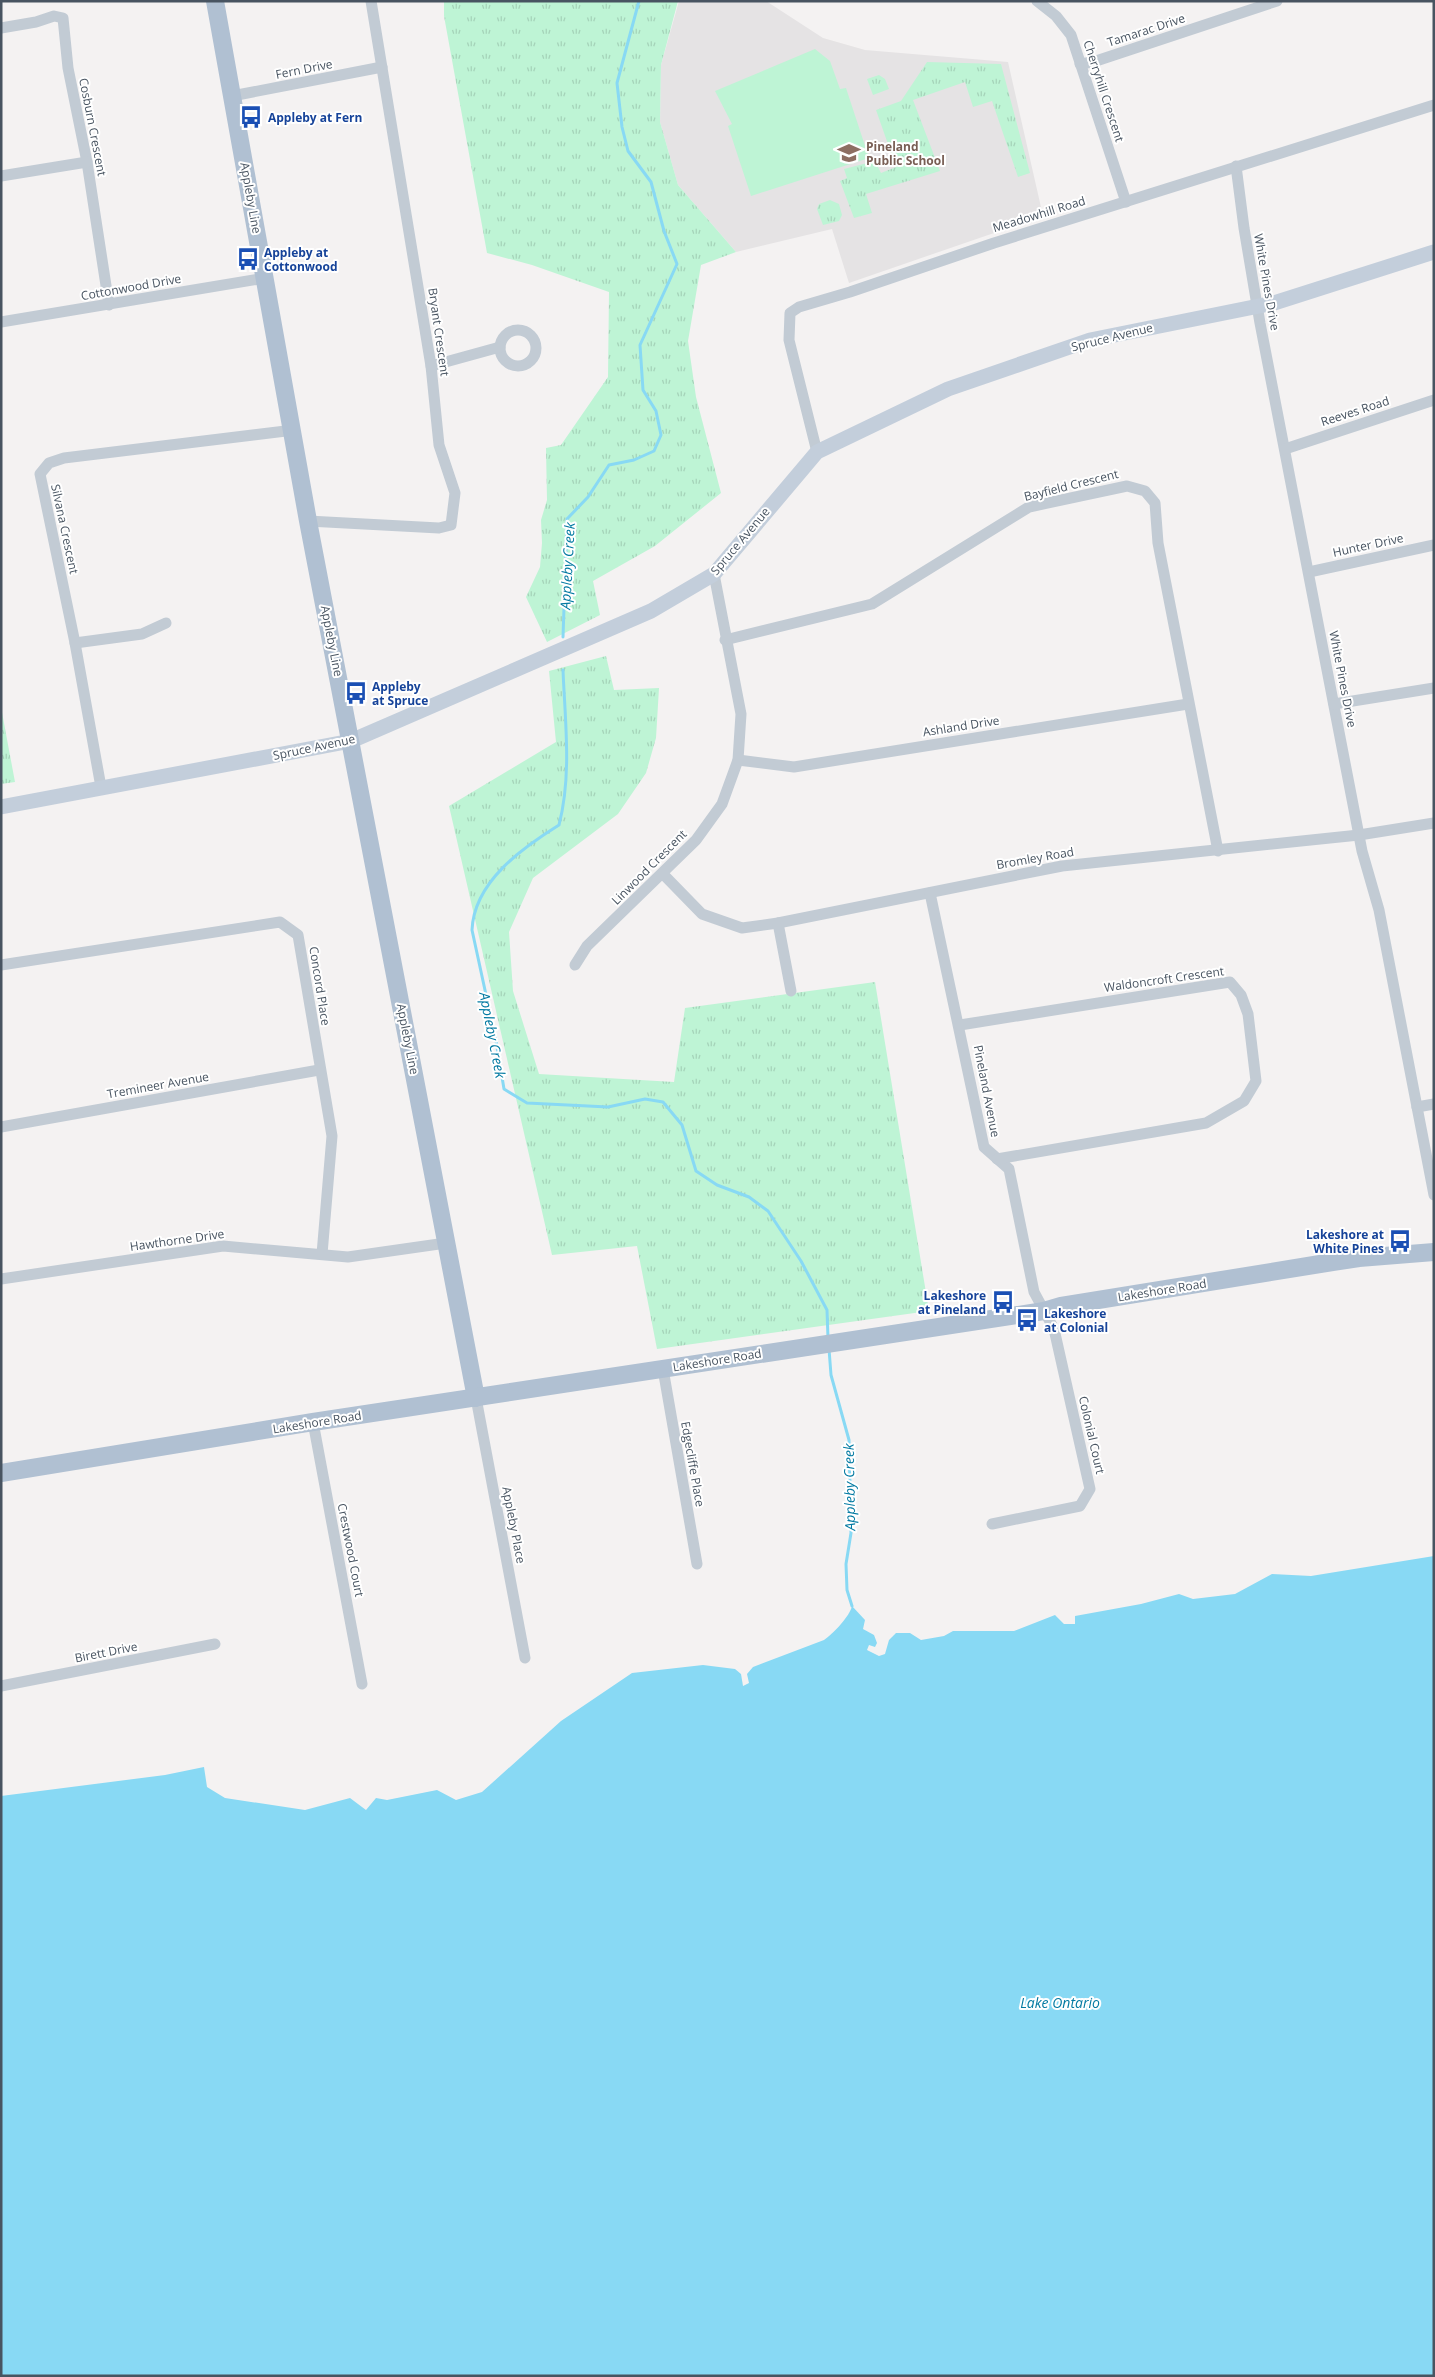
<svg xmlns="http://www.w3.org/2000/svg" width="1435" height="2377" font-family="'Open Sans',sans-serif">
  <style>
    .education { fill: #e5e3e4 }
    .green { fill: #bef4d5 }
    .park { fill: url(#park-tufts) }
    .water { fill: #88d9f4 }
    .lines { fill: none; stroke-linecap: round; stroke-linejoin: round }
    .stream { stroke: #88d9f4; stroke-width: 3 }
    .street { stroke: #c2cbd4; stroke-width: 11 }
    .secondary { stroke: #c3cedb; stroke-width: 15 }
    .primary { stroke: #b0c0d2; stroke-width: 18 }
    .labels { text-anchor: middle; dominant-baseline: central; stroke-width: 4; stroke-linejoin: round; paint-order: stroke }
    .street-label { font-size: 12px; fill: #485461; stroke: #fff }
    .transit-label { font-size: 12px; font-weight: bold; fill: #164399; stroke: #fff; text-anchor: start }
    .education-label { font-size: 12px; font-weight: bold; fill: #785e54; stroke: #fff; text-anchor: start }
    .water-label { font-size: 14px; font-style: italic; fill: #037aa2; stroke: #fff }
  </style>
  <defs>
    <pattern id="park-tufts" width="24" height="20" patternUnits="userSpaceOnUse" patternTransform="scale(1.25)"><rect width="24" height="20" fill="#bef4d5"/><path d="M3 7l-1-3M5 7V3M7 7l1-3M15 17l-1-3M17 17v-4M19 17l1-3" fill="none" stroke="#a5d3b9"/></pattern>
  </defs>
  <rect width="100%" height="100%" fill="#f4f2f2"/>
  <path class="education" d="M679,1H766L823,38L865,50L1008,62L1043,216L849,283L832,229L736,252L678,185L660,122L661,65Z"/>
  <path class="green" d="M815,49L830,61L840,89L846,88L869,158L751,196L728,126L732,124L715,91Z"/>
  <g class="park">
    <path d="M444,1H678L661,65L660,122L678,185L736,252L701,265L688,341L696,397L721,493L655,546L593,581L600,615L547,642L526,597L540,567L542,543L541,520L547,500L546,448L561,445L608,377L609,292L532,265L487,253L444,16Z"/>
    <path d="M927,62L1001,64L1030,173L1018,177L992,101L973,107L965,82L913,100L940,171L866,194L872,213L854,218L840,181L847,178L844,169L875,161L881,173L896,167L876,110L901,101Z"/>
    <path d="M879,75L885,79L889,89L873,95L867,79Z"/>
    <path d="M830,200L839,204L842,215L839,221L823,225L817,209L819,204Z"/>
    <path d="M606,656L614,690L659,688L656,738L646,773L618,814L533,878L509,932L513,991L539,1074L674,1082L685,1008L875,982L929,1311L657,1349L637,1246L552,1255L449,806L556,742L549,671Z"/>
    <path d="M1,707L15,782L1,784Z"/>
  </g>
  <path class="water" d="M1434,1556V2376H1V1796L165,1775L204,1767L207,1787L225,1798L305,1810L350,1798L366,1810L376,1798L387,1800L437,1790L456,1800L482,1792L561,1721L632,1673L703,1665L735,1669L741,1674L743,1686L749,1683L747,1674L753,1667L824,1640C833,1634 850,1616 852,1606L865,1620L863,1629L874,1635L877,1643L875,1647L869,1645L867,1650L879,1656L885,1654L889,1640L896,1633H910L921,1640L944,1636L953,1631H1014L1055,1615L1064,1624H1075V1616L1141,1604L1179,1594L1193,1599L1235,1594L1272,1574L1311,1576Z"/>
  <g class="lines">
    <g class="stream">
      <path d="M563,637L567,519L588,497L609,465L634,460L654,451L661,435L656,411L643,390L640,345L677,264L664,231L651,182L628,151L622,127L617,83L639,1"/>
      <path d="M563,670C565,721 572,775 559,825C522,848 474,882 472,930L496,1041L504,1089L527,1103L608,1107L645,1099L663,1102L682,1125L696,1171L717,1185L749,1197L768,1211L801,1261L827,1310L828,1338"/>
      <path d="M829,1349L831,1375L849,1440L851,1533L846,1564L847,1590L852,1606"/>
    </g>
    <g class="street">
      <path d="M1037,1L1056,16L1071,35L1126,202"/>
      <path d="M1,28L36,22L54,16L63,18L68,68L87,162L109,305"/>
      <path d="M1080,64L1093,62L1277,1"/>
      <path d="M232,96L382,67"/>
      <path d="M1236,166L1244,228L1260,323L1362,851L1379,910L1434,1195"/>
      <path d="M1,176L87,162"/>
      <path d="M1,322L265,278"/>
      <circle cx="518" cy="348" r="18"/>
      <path d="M431,366L500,347"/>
      <path d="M1285,449L1434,400"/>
      <path d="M817,452L789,340L790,313L799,307L850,292L994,243L1434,105"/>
      <path d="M308,521L439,528L451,525L455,493L439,445L431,366L371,1"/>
      <path d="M1309,572L1434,545"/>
      <path d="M725,640L872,604L1029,507L1127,486L1145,491L1155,503L1158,543L1218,851"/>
      <path d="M75,643L142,634L166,623"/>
      <path d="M1334,704L1434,688"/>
      <path d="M738,760L794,767L1188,704"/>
      <path d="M101,787L75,643L40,474L49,463L64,458L294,430"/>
      <path d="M663,874L702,914L742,928L778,923L1062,866L1359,835L1434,823"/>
      <path d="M930,893L984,1147L1009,1169L1034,1292L1054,1329L1090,1489L1080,1506L992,1524"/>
      <path d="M778,923L791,991"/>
      <path d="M1,965L280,922L298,935L332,1136L322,1254"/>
      <path d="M575,965L587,946L696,840L722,804L738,760L741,714L714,574"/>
      <path d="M960,1025L1230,982L1241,995L1248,1014L1256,1081L1244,1101L1206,1123L997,1159"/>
      <path d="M1417,1107L1434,1104"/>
      <path d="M1,1127L319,1070"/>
      <path d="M1,1279L223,1246L348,1257L446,1243"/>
      <path d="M663,1369L697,1564"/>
      <path d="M476,1398L525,1658"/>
      <path d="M313,1422L362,1684"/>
      <path d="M1,1686L215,1644"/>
    </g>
    <path class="secondary" d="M1,807L351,741L651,611L714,574L817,452L948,389L1090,340L1274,303L1434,252"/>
    <g class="primary">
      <path d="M215,1L308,521L476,1398"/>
      <path d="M1,1473L313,1422L1044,1311L1061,1306L1320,1264L1359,1258L1434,1252"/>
    </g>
  </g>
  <defs>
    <symbol id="bus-bare" viewBox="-9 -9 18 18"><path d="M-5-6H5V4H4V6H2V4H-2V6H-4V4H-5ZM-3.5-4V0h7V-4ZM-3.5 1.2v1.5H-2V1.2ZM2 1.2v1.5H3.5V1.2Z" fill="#1a4fb4" stroke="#fff" stroke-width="2.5" paint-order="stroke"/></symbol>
    <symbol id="school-bare" viewBox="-9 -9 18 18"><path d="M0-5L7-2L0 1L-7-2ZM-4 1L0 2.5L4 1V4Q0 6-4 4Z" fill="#8d6e63" stroke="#fff" stroke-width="2.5" paint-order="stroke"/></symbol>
  </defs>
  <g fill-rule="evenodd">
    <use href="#bus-bare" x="235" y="101" width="32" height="32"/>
    <use href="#school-bare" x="833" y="137" width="32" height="32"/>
    <use href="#bus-bare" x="232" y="243" width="32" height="32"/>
    <use href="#bus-bare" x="340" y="677" width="32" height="32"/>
    <use href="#bus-bare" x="1384" y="1225" width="32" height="32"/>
    <use href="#bus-bare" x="987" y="1286" width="32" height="32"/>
    <use href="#bus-bare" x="1011" y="1304" width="32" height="32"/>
  </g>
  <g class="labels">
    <g class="street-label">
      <text transform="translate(1146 30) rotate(-18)">Tamarac Drive</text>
      <text transform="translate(304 69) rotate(-11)">Fern Drive</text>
      <text transform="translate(1104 91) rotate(72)">Cherryhill Crescent</text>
      <text transform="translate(93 127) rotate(79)">Cosburn Crescent</text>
      <text transform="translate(251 198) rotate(80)">Appleby Line</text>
      <text transform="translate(1039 214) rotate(-17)">Meadowhill Road</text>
      <text transform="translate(1267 282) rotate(80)">White Pines Drive</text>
      <text transform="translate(131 287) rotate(-10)">Cottonwood Drive</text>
      <text transform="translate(439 332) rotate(82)">Bryant Crescent</text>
      <text transform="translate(1112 337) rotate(-14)">Spruce Avenue</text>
      <text transform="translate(1355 411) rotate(-18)">Reeves Road</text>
      <text transform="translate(1071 485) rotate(-14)">Bayfield Crescent</text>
      <text transform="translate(65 529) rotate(78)">Silvana Crescent</text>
      <text transform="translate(740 541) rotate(-50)">Spruce Avenue</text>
      <text transform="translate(1368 545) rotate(-12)">Hunter Drive</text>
      <text transform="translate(332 641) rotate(79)">Appleby Line</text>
      <text transform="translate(1343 679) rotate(79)">White Pines Drive</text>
      <text transform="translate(961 726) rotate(-9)">Ashland Drive</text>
      <text transform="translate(314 747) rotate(-12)">Spruce Avenue</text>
      <text transform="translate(1035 858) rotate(-10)">Bromley Road</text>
      <text transform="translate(649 867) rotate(-45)">Linwood Crescent</text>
      <text transform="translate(1164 979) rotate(-8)">Waldoncroft Crescent</text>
      <text transform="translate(320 986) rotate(81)">Concord Place</text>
      <text transform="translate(408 1039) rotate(79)">Appleby Line</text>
      <text transform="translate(158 1085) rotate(-10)">Tremineer Avenue</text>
      <text transform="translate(987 1091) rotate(79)">Pineland Avenue</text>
      <text transform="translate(177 1240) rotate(-8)">Hawthorne Drive</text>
      <text transform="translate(1162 1290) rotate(-9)">Lakeshore Road</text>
      <text transform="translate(717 1360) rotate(-9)">Lakeshore Road</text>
      <text transform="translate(317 1422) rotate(-9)">Lakeshore Road</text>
      <text transform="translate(1092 1435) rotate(77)">Colonial Court</text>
      <text transform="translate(693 1464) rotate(80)">Edgecliffe Place</text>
      <text transform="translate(514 1525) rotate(79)">Appleby Place</text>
      <text transform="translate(351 1550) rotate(79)">Crestwood Court</text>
      <text transform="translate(106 1652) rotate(-11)">Birett Drive</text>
    </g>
    <g class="transit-label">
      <text x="268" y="117">Appleby at Fern</text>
      <text x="264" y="252">Appleby at<tspan x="264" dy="14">Cottonwood</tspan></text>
      <text x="372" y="686">Appleby<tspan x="372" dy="14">at Spruce</tspan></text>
      <text x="1384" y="1234" text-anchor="end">Lakeshore at<tspan x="1384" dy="14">White Pines</tspan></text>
      <text x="986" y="1295" text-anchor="end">Lakeshore<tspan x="986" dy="14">at Pineland</tspan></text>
      <text x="1044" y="1313">Lakeshore<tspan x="1044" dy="14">at Colonial</tspan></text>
    </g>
    <g class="education-label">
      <text x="866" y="146">Pineland<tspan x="866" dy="14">Public School</tspan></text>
    </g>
    <g class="water-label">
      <text transform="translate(567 566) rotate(-87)">Appleby Creek</text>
      <text transform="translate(493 1035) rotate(79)">Appleby Creek</text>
      <text transform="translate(849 1487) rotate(-91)">Appleby Creek</text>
      <text x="1060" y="2002">Lake Ontario</text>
    </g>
  </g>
  <rect width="1435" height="2377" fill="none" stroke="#485461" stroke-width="5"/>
</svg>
